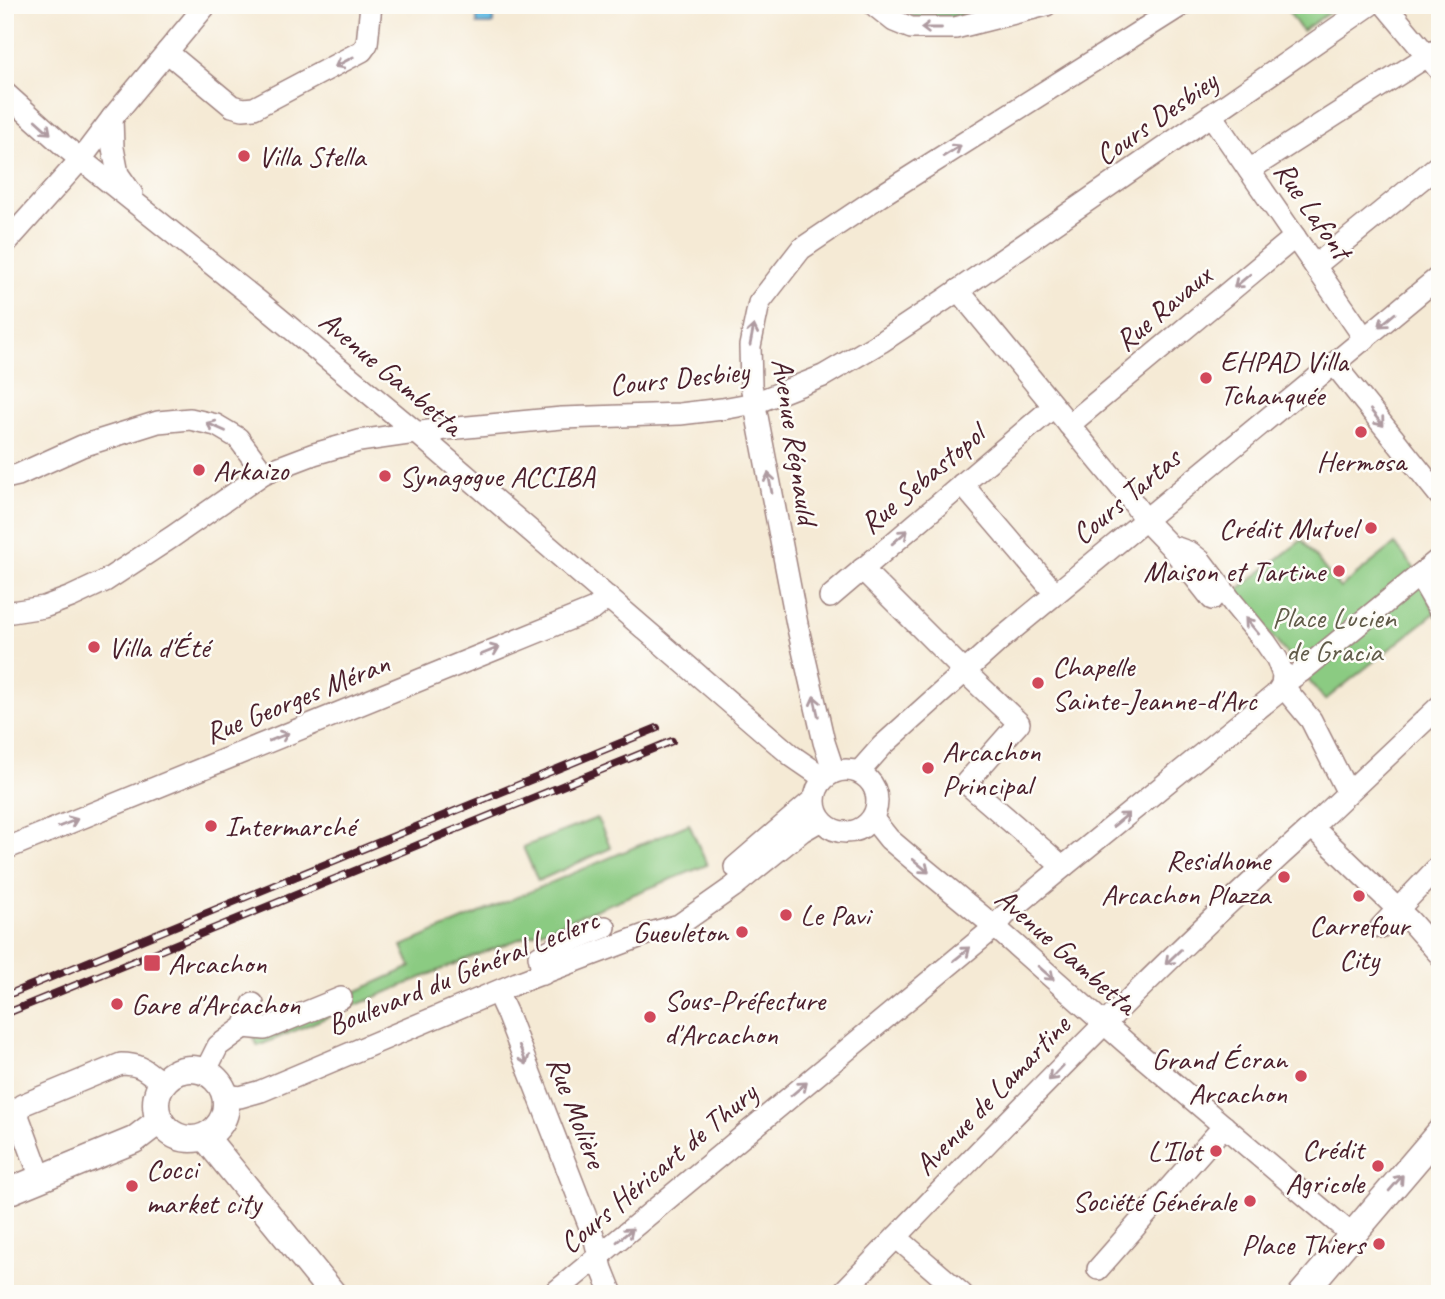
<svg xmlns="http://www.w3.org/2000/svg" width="1445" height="1299" font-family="Caveat,sans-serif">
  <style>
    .green { fill: #8bcb82; stroke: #6a7556; stroke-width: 2 }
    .forest { fill: #70af70; stroke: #5d674e; stroke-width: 2 }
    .water { fill: #67bde4; stroke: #586e88; stroke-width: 2 }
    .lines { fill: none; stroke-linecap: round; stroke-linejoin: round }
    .minor-casing { stroke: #a08480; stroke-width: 24 }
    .major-casing { stroke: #a08480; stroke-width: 29 }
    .minor { stroke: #fff; stroke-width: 21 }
    .major { stroke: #fff; stroke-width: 26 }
    .rail-casing { stroke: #4a1f2b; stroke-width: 8 }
    .rail { stroke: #fdfcf7; stroke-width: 5; stroke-dasharray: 16; stroke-linecap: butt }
    .oneway { stroke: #ae9aa0 }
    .poi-dot { fill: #d1495b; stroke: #fdfcf7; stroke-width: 2.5 }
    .labels { text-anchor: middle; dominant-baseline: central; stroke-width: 5; stroke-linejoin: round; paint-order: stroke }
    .street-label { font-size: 30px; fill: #4a1f2b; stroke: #fdfcf7 }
    .poi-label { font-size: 30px; fill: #4a1f2b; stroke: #fdfcf7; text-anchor: start }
    .park-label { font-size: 30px; fill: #615b49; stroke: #fdfcf7 }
  </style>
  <rect width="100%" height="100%" fill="#fdfcf7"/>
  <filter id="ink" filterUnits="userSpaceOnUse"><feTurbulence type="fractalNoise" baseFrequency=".0143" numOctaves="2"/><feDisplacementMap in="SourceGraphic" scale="14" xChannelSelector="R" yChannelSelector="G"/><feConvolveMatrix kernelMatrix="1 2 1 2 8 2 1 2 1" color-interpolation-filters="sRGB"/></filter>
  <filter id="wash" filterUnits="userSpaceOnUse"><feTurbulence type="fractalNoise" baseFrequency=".00686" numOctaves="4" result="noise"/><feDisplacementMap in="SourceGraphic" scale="28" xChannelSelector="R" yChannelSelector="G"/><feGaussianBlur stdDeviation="1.57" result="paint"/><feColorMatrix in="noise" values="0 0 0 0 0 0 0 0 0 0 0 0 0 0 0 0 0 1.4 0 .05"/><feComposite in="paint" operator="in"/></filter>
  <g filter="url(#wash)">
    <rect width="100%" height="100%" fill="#f5ead5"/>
    <g class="green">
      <path d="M1284,5H1340L1302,31Z"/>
      <path d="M1302,540L1340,588L1395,544L1417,572L1435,613L1325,700L1235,592Z"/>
      <path d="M597,818L611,848L538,881L523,847Z"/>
      <path d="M689,824L707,865L567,921L469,958L258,1046L253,1037L356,998L355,992L411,967L402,946Z"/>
    </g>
    <path class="forest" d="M889,5H1011L946,19L917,18Z"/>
    <rect class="water" x="477" y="5" width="16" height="19"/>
  </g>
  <g filter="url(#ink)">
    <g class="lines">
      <defs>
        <g id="minor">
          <path d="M874,5L894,21L911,28H955L1046,5"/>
          <path d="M1385,5L1440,71"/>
          <path d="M167,52L232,106L243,109L254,108L362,51L367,44L371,5"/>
          <path d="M5,93L64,146L258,301L417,433L792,756L824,778"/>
          <path d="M1211,115L1365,339"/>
          <path d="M112,118L113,148L118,174L132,194"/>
          <path d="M1249,170L1440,48"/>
          <path d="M5,244L81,159L112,118L206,5"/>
          <path d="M1315,266L1440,164"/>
          <path d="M958,290L1132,501L1145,520L1171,547L1212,599"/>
          <path d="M1334,364L1440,496"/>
          <path d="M1069,425L1295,237"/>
          <path d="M5,478L18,475L82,446L158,422L190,419L216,425L238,438L264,473"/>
          <path d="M962,484L1055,593"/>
          <path d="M1177,548L1191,553L1201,561L1233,603L1266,643L1277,659L1283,675L1282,685L1311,720L1348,793"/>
          <path d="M862,569L965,672L1019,723L966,783L1063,867"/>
          <path d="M1419,575L1440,611"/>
          <path d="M830,597L1053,407"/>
          <path d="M5,613L44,607L71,597L105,581L172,537L264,473L314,454L359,441L436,430L562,418L680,414L722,409L755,403L823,376L881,342L944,300L1370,5"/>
          <path d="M1440,706L1312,827L1410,921L1440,955"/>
          <circle cx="846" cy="801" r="31"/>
          <path d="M834,772L824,742L797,624L751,385L750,346L759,303L801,249L880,196L1182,5"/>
          <path d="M859,772L882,746L1001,639L1440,276"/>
          <path d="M873,819L889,839L915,861L995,927L1125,1042L1352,1235"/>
          <path d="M5,849L594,609L608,597"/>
          <path d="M735,867L814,799"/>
          <path d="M1381,927L1440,865"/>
          <path d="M543,974L539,956L556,947L605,927"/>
          <path d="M497,992L507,1014L595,1240L602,1269L612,1294"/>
          <path d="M244,1027L265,1029L341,998"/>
          <path d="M205,1072L218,1046L244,1027L253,1004"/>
          <path d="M225,1095L240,1097L261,1091L517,983L647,934L679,925L733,887L802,831L821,820"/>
          <path d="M41,1178L18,1116L22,1105L121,1064C143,1064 147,1072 163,1084"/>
          <path d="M896,1237L962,1294"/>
          <path d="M1098,1269L1224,1126"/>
          <path d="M553,1294L995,927L1005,915L1063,867L1276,694L1282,685L1302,671L1440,558"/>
          <path d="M841,1294C995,1135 1147,974 1312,827"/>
        </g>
        <g id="major">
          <circle cx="191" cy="1104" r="35"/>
          <path d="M205,1137L333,1294"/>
          <path d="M5,1193L134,1140L160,1120"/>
          <path d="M1302,1294L1440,1132"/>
        </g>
      </defs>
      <use href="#minor" class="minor-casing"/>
      <use href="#major" class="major-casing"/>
      <use href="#minor" class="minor"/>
      <use href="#major" class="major"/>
      <defs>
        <g id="rail">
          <path d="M5,996L657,728"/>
          <path d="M5,1014L672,741"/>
        </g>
      </defs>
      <use href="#rail" class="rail-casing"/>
      <use href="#rail" class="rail"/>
    </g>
    <defs><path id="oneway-shaft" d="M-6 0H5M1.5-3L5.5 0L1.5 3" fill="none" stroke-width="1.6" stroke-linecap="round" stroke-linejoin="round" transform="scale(1.75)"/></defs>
    <g class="oneway">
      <use href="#oneway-shaft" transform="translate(931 28) rotate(-180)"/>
      <use href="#oneway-shaft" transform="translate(344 62) rotate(152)"/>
      <use href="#oneway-shaft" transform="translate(43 127) rotate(42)"/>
      <use href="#oneway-shaft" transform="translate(952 151) rotate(-32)"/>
      <use href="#oneway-shaft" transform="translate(1242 281) rotate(140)"/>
      <use href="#oneway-shaft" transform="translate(1387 320) rotate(140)"/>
      <use href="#oneway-shaft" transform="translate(752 335) rotate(-79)"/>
      <use href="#oneway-shaft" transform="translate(1377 418) rotate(51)"/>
      <use href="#oneway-shaft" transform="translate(216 427) rotate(-156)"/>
      <use href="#oneway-shaft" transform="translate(770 483) rotate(-101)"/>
      <use href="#oneway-shaft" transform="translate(900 537) rotate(-41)"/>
      <use href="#oneway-shaft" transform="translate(1252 626) rotate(-130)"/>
      <use href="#oneway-shaft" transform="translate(490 651) rotate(-22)"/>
      <use href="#oneway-shaft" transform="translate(816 706) rotate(-103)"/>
      <use href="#oneway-shaft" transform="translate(279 737) rotate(-22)"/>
      <use href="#oneway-shaft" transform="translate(1121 820) rotate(-39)"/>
      <use href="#oneway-shaft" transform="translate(68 823) rotate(-22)"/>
      <use href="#oneway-shaft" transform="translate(921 866) rotate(40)"/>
      <use href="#oneway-shaft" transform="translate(962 954) rotate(-39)"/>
      <use href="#oneway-shaft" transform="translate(1173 957) rotate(136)"/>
      <use href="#oneway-shaft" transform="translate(1046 973) rotate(41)"/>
      <use href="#oneway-shaft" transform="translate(523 1055) rotate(69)"/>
      <use href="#oneway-shaft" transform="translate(1056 1073) rotate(134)"/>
      <use href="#oneway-shaft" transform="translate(799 1089) rotate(-40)"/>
      <use href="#oneway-shaft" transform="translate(1396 1183) rotate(-49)"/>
      <use href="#oneway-shaft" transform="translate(625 1235) rotate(-40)"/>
    </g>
  </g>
  <g class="poi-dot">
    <circle cx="244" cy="156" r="7"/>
    <circle cx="1206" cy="378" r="7"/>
    <circle cx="1361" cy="432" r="7"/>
    <circle cx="199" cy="470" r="7"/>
    <circle cx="385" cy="476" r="7"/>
    <circle cx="1371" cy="528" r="7"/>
    <circle cx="1339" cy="571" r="7"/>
    <circle cx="94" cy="647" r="7"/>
    <circle cx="1038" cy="683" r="7"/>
    <circle cx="928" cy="768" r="7"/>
    <circle cx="211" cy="826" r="7"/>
    <circle cx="1284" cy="877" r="7"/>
    <circle cx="1359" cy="896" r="7"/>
    <circle cx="786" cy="915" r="7"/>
    <circle cx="742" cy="932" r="7"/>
    <rect x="143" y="954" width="18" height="18" rx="3.5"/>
    <circle cx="117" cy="1004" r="7"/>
    <circle cx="650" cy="1017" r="7"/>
    <circle cx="1301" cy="1076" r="7"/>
    <circle cx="1216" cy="1151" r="7"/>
    <circle cx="1378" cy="1166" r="7"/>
    <circle cx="132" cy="1186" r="7"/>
    <circle cx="1250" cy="1201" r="7"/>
    <circle cx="1379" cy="1244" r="7"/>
  </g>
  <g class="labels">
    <g class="street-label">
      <text transform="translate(1156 118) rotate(-35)">Cours Desbiey</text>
      <text transform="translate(1313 210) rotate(55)">Rue Lafont</text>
      <text transform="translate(1163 308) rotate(-40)">Rue Ravaux</text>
      <text transform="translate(391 373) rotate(40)">Avenue Gambetta</text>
      <text transform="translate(679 378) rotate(-6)">Cours Desbiey</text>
      <text transform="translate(795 441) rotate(81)">Avenue Régnauld</text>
      <text transform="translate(922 479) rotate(-40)">Rue Sebastopol</text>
      <text transform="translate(1126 496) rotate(-40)">Cours Tartas</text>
      <text transform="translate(297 698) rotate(-22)">Rue Georges Méran</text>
      <text transform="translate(1066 951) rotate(41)">Avenue Gambetta</text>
      <text transform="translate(463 972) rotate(-22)">Boulevard du Général Leclerc</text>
      <text transform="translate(992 1095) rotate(-46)">Avenue de Lamartine</text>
      <text transform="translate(577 1112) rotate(69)">Rue Molière</text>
      <text transform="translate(658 1168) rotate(-40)">Cours Héricart de Thury</text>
    </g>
    <g class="poi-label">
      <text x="258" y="156">Villa Stella</text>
      <text x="1220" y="361">EHPAD Villa<tspan x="1220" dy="34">Tchanquée</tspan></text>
      <text x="1361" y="461" text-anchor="middle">Hermosa</text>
      <text x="213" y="470">Arkaizo</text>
      <text x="399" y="476">Synagogue ACCIBA</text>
      <text x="1357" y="528" text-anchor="end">Crédit Mutuel</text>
      <text x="1325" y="571" text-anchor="end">Maison et Tartine</text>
      <text x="108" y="647">Villa d'Été</text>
      <text x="1052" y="666">Chapelle<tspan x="1052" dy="34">Sainte-Jeanne-d'Arc</tspan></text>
      <text x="942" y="751">Arcachon<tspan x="942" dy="34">Principal</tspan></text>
      <text x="225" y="826">Intermarché</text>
      <text x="1270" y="860" text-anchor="end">Residhome<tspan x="1270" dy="34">Arcachon Plazza</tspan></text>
      <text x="800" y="915">Le Pavi</text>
      <text x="1359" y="925" text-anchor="middle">Carrefour<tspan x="1359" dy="34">City</tspan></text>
      <text x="728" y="932" text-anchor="end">Gueuleton</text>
      <text x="168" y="963">Arcachon</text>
      <text x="664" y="1000">Sous-Préfecture<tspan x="664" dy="34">d'Arcachon</tspan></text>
      <text x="131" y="1004">Gare d'Arcachon</text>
      <text x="1287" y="1059" text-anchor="end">Grand Écran<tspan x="1287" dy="34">Arcachon</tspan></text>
      <text x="1364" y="1149" text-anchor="end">Crédit<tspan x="1364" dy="34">Agricole</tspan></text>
      <text x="1202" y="1151" text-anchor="end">L'Ilot</text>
      <text x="146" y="1169">Cocci<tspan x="146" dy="34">market city</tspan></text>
      <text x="1236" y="1201" text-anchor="end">Société Générale</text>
      <text x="1365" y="1244" text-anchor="end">Place Thiers</text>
    </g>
    <g class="park-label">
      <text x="1334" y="617">Place Lucien<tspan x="1334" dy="34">de Gracia</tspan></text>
    </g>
  </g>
  <rect width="1445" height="1299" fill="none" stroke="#fdfcf7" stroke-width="28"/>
</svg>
